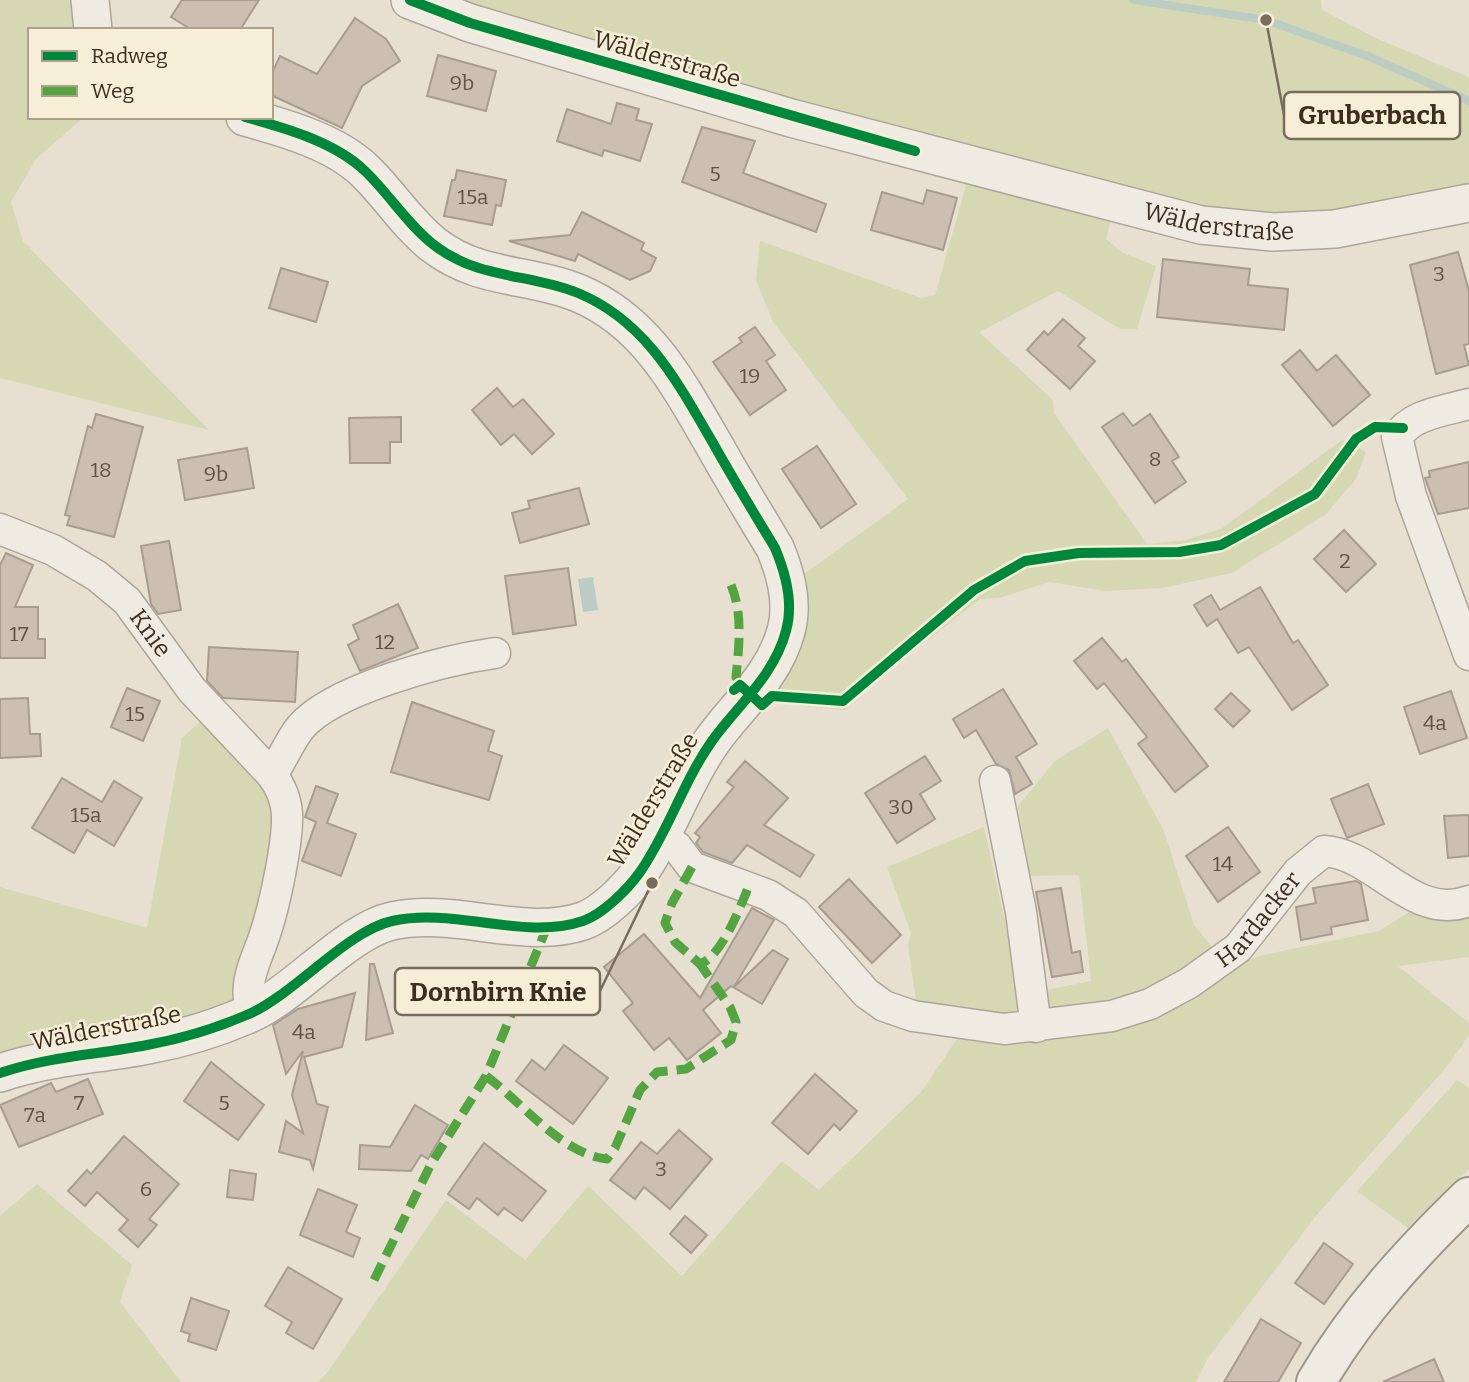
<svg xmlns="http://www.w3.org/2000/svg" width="1469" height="1382" font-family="Bitter,serif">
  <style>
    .green { fill: #d6d7b3 }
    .water { fill: #bcccc2 }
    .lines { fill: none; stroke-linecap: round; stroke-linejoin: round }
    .stream { stroke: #bcccc2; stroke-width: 8 }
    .building { fill: #cbbfb2; stroke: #a89c90; stroke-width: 2 }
    .minor-casing { stroke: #ada599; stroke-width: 33 }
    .tertiary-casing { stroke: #ada599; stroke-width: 40 }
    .secondary-casing { stroke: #9c958a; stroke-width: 42 }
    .minor { stroke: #efebe3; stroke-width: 30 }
    .tertiary { stroke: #efebe3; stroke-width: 37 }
    .secondary { stroke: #efebe3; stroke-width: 38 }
    .quiet { stroke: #54a441; stroke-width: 9; stroke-dasharray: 18 9; stroke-linecap: butt }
    .cycleway-casing { stroke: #f7eed8; stroke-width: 15 }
    .cycleway { stroke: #00873e; stroke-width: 10 }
    .labels { text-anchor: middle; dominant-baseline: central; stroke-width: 5; stroke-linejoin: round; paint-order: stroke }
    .number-label { font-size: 21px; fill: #605244 }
    .street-label { font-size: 24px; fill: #3d2e20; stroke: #f7eed8 }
    .leader { fill: none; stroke: #786c5e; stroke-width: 2.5 }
    .callout-dot { fill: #786c5e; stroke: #f7eed8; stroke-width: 2.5 }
    .callout { fill: #f7eed8; stroke: #786c5e; stroke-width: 2.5 }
    .callout-label { font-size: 26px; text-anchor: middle; font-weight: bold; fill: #3d2e20 }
  </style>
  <rect width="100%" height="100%" fill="#e7e0d1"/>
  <g class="green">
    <path d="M0,0H89L91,30H30V117H84L36,159L11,202L23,241L209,430L0,378Z"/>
    <path d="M416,0H1321L1322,10L1378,39L1469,77V201L1334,226L1115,202L1106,239L1123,253L1156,266L1137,329H1120L1058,291L979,332L1053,400L1054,413L1147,544L1185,540L1221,529L1342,440L1366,452L1356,479L1325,515L1232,573L1162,588L1105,591L1049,582L999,598L980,599L869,686L845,710L801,706L763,692L800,577L908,499L773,322L756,280L760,241L921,298L935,295L972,164Z"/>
    <path d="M201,721L220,733L277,804L253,946L238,1005L0,1063V887L147,928L182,738Z"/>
    <path d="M1108,728L1164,831L1194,925L1216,952L1150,995L1044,1017L1041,991L1091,981L1079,875L1030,876L1018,806L1055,761Z"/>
    <path d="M984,827L1024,1006L1009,1020L917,1007L908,946L911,933L887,867Z"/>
    <path d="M1414,909L1469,910V957L1398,966L1469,1023V1035L1449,1064L1315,1217L1208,1358L1196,1382H318L327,1373L446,1200L525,1260L588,1186L682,1276L782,1161L819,1190L921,1092L959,1036L998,1040L1263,955L1379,931Z"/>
    <path d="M1457,1080L1469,1088V1169L1408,1228L1357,1191Z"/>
    <path d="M37,1184L132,1265L120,1302L181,1382H0V1216Z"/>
  </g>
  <path class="water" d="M593,577L598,610L583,612L578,579Z"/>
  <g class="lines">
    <path class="stream" d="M1134,0L1266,20L1370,57L1469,101"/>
  </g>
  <g class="building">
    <path d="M182,0H259L240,30H192L171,17Z"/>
    <path d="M355,18L386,39L400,61L362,86L342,128L271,95V75L280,56L317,74Z"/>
    <path d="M438,55L496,71L486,111L427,96Z"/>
    <path d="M617,103L639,109L636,120L652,124L640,161L604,150L602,156L557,141L567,109L611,124Z"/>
    <path d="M702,127L755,141L743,173L826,204L816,232L682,182Z"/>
    <path d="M457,170L506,180L501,206L496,205L492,225L444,216L452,180H455Z"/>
    <path d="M927,190L957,198L943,250L871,230L882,192L923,204Z"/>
    <path d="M582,212L644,243L641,250L656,258L650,271L630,280L578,254L575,261L509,241L570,235Z"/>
    <path d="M1458,252L1469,291V344L1464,345L1469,365L1436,374L1410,265Z"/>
    <path d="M1163,259L1250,269L1248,285L1288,289L1284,330L1157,317Z"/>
    <path d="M281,268L328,282L316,322L269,308Z"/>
    <path d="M1063,319L1085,338L1078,346L1095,361L1070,389L1027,350L1044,331L1048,335Z"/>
    <path d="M755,327L775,355L766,361L786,390L750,415L713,362L742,342L739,338Z"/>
    <path d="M1300,350L1317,371L1336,355L1370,395L1333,426L1282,365Z"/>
    <path d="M497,388L513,407L523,399L554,434L532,454L514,434L501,445L472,410Z"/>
    <path d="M1123,413L1133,426L1150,414L1179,457L1172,461L1186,482L1155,503L1102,427Z"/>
    <path d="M96,414L143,427L114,537L67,525L70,516L65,515L88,426L92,428Z"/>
    <path d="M401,417V442H390V463H350L349,418Z"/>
    <path d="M817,446L856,504L821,528L782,469Z"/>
    <path d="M247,448L254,488L185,500L178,460Z"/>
    <path d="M1469,462V508L1438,514L1425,478L1430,477L1429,471Z"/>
    <path d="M579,488L589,524L520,543L512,513L530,508L528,501Z"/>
    <path d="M1344,530L1376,564L1346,592L1314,559Z"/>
    <path d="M169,541L181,610L158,614L151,604L141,546Z"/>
    <path d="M6,553L33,565L15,607H38V639H45V658H0V565Z"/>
    <path d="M568,568L576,625L513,634L505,576Z"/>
    <path d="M1260,587L1293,643L1298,640L1328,685L1292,710L1249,647L1238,653L1217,619L1207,626L1194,605L1211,595L1220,610Z"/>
    <path d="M398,604L418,648L360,671L348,645L359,639L353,625Z"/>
    <path d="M1102,638L1122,662L1126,659L1208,766L1175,792L1138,744L1147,737L1104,683L1097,689L1074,661Z"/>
    <path d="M209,647L298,652L295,702L223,698L207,681Z"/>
    <path d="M127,688L160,701L143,741L111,727Z"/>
    <path d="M1003,689L1037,744L1016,757L1032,784L1015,794L1009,770L996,764L976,730L964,738L953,719Z"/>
    <path d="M1451,691L1467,738L1420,754L1404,707Z"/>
    <path d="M1231,693L1250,711L1233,727L1215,709Z"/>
    <path d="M28,698L30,734H40L41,756L0,758V699Z"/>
    <path d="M412,702L494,731L488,751L502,756L489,800L391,772Z"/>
    <path d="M925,756L941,781L920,794L935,819L897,843L865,793Z"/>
    <path d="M745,761L788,798L764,825L814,855L800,877L747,845L732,863L703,852L696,843L700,837L695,833L734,787L727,782Z"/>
    <path d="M62,778L102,802L114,781L142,798L114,846L87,830L74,853L32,828Z"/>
    <path d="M1368,784L1384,824L1347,838L1331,799Z"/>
    <path d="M316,786L338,794L327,823L356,834L341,876L302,861L316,822L305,817Z"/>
    <path d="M1469,815V856L1448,858L1444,816Z"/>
    <path d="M1228,827L1260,872L1218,902L1186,856Z"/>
    <path d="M849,879L901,935L872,963L819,907Z"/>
    <path d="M1356,881L1361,884L1368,920L1331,927L1332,934L1301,940L1296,907L1316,903L1313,888Z"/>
    <path d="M1061,888L1072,953L1080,951L1083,972L1052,977L1036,892Z"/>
    <path d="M752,908L774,920L734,987L773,950L788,959L762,1004L731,986L703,1010L721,1033L687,1060L669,1038L654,1050L623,1011L633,1003L604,967L644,934L700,998Z"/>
    <path d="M370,964H374L393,1033L366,1040Z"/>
    <path d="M355,993L342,1047L304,1057L317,1104L328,1107L313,1169L310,1160L279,1152L286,1121L303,1133L292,1095L303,1051L286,1074L273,1025L298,1009Z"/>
    <path d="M564,1045L608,1078L573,1124L516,1081L532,1060L545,1070Z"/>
    <path d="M211,1062L264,1105L238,1140L184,1101Z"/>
    <path d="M815,1074L857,1111L840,1130L834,1124L808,1154L772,1123Z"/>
    <path d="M88,1079L103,1114L19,1147L0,1105L51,1083L56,1092Z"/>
    <path d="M415,1105L448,1125L428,1159L421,1155L411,1171L359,1169L360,1145L390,1147Z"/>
    <path d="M679,1130L712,1159L670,1209L644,1187L635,1199L610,1180L641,1142L657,1154Z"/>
    <path d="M124,1136L179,1184L149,1219L157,1225L138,1247L119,1230L128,1220L97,1192L85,1206L68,1191L87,1170L91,1174Z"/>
    <path d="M484,1143L546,1191L522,1221L504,1208L498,1215L477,1198L469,1209L448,1194Z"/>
    <path d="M230,1170L256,1174L253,1200L227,1197Z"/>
    <path d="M318,1189L357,1205L346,1232L360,1238L353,1257L300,1235Z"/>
    <path d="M685,1216L707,1235L691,1253L670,1234Z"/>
    <path d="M1324,1243L1353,1264L1324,1304L1295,1283Z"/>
    <path d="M288,1267L342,1299L313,1349L286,1333L292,1322L265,1306Z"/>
    <path d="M191,1298L229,1311L216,1350L188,1341L190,1334L181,1331Z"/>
    <path d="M1261,1319L1301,1343L1278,1382H1224Z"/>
    <path d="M1434,1359L1444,1382H1383Z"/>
  </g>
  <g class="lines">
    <defs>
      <g id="minor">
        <path d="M1469,404C1444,411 1411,414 1397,437L1411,496L1469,655"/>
        <path id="s1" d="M0,529L53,550L97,576L127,601L192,690L272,775C281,787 286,799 287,814C288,843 275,903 266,931C256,963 243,978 251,1013"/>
        <path d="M272,775C282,760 289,742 300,728C332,689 445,660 495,653"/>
        <path d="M995,781L1021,912L1036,1027"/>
        <path id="s2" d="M661,835L677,847L692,867L768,895L796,913L866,993L884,1006L913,1016L1004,1029L1112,1016L1150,1004L1189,983L1238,948L1298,872L1324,851C1376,854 1413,922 1469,901"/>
      </g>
      <g id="tertiary">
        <path d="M90,0L93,30"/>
        <path id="s3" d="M410,0L470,23L791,118L1201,225L1273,232L1335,229L1469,203"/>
        <path d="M0,1073C51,1056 96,1055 147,1045C181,1039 217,1028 249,1014C293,995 347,931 392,921C455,907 524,941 583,921C603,914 628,889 640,872C668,832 683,782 712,741C738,705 774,676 786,631C794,603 786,574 775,548C754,513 733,479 713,443C678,383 646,321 578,293C529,273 479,280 434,245C408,225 389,194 365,171C335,142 285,128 245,117"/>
      </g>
      <path id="secondary" d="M1316,1382C1357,1312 1411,1253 1469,1197"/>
    </defs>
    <use href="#minor" class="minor-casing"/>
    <use href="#tertiary" class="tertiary-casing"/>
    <use href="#secondary" class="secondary-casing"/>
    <use href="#minor" class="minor"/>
    <use href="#tertiary" class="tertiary"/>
    <use href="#secondary" class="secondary"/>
    <g class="quiet">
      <path d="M731,585C743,613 739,647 736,677L740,685"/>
      <path d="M692,867L672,903L665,923L675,942L700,964C721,957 740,908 748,888"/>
      <path d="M486,1076C522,1102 561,1154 607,1159L615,1148L640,1090L657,1072L686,1069L731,1040L736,1022L730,1007L700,964"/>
      <path d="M374,1280L431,1164L486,1076L547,927"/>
    </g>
    <defs>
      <g id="cycleway">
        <path d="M410,0L470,23L915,151"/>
        <path d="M734,690L740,685L762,705L772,696L843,701L974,590L1025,561L1079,553L1179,552L1221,545L1315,494L1356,439L1375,427L1403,428"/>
        <path d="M0,1073C51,1056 96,1055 147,1045C181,1039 217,1028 249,1014C293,995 347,931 392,921C455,907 524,941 583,921C603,914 628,889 640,872C668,832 683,782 712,741C738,705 774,676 786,631C794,603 786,574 775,548C754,513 733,479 713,443C678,383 646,321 578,293C529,273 479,280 434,245C408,225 389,194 365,171C335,142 285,128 245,117"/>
      </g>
    </defs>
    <use href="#cycleway" class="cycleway-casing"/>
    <use href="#cycleway" class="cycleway"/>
  </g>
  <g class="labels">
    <g class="number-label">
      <text x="462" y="83">9b</text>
      <text x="715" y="174">5</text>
      <text x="473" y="197">15a</text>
      <text x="1439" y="274">3</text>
      <text x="750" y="376">19</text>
      <text x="1155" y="459">8</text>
      <text x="101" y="470">18</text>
      <text x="216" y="474">9b</text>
      <text x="1345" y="561">2</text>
      <text x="19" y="634">17</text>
      <text x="385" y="642">12</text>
      <text x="135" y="714">15</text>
      <text x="1435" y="723">4a</text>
      <text x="901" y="807">30</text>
      <text x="86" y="815">15a</text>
      <text x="1223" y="864">14</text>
      <text x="304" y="1032">4a</text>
      <text x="79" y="1103">7</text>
      <text x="224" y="1103">5</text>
      <text x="35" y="1115">7a</text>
      <text x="661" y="1169">3</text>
      <text x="146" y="1189">6</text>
    </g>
    <g class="street-label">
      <text transform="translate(667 59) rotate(16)">Wälderstraße</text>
      <text stroke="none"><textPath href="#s3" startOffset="840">Wälderstraße</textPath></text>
      <text stroke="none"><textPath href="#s1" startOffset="187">Knie</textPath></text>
      <text transform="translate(653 800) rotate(-59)">Wälderstraße</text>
      <text stroke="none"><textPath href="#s2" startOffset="698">Hardacker</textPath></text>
      <text transform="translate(106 1028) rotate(-11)">Wälderstraße</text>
    </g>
  </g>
  <path class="leader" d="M1266 20L1284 115M652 883L600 991"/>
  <g class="callout-dot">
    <circle cx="1266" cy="20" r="7"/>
    <circle cx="652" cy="883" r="7"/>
  </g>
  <g class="callout">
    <rect x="1284" y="92" width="176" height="47" rx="7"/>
    <rect x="395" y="968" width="205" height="47" rx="7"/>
  </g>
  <g class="callout-label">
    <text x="1372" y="124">Gruberbach</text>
    <text x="498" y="1001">Dornbirn Knie</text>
  </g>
  <rect x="28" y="28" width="245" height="91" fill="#f7eed8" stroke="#ada18e" stroke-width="2"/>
  <rect x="42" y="51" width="35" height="10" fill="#00873e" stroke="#ada18e" stroke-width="2"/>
  <text x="91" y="63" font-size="21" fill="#3d2e20">Radweg</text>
  <rect x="42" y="86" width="35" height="10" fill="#54a441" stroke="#ada18e" stroke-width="2"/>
  <text x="91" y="98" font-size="21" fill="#3d2e20">Weg</text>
</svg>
